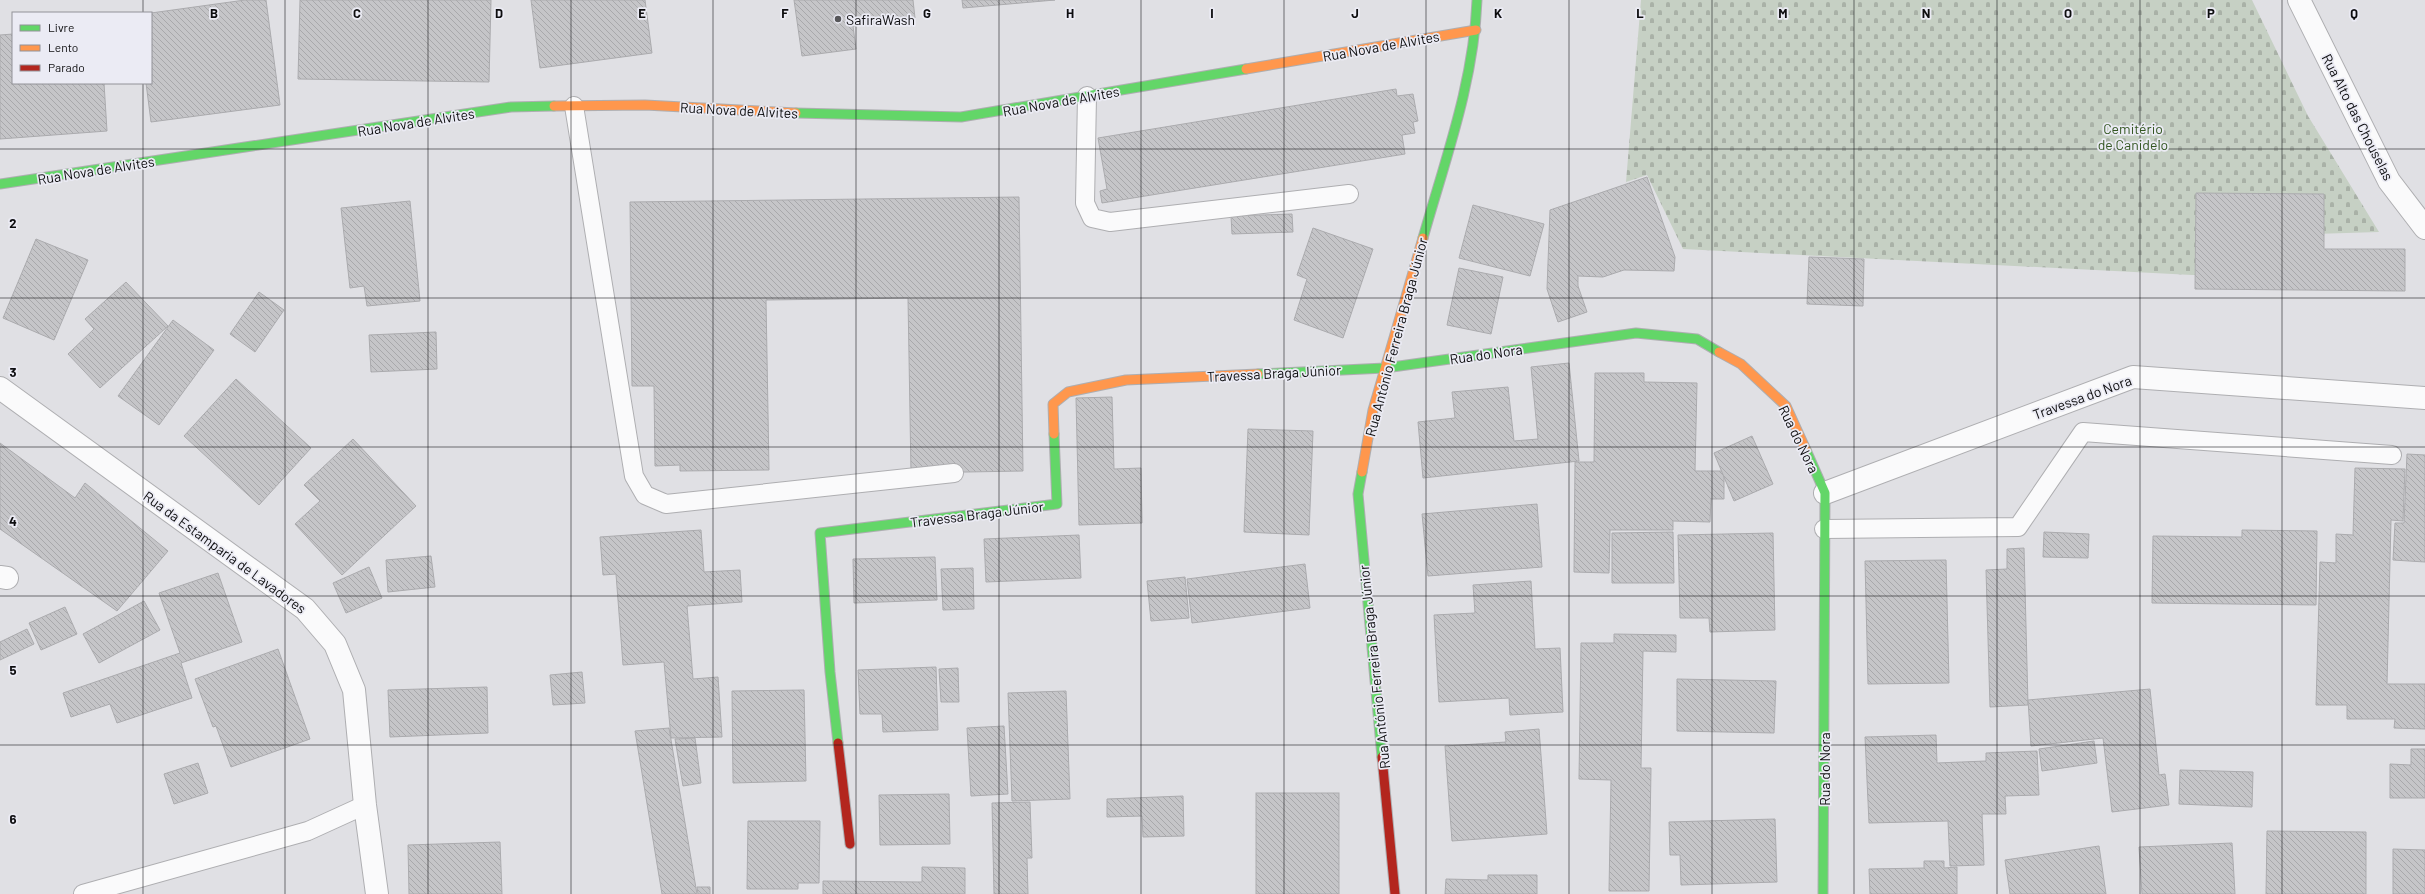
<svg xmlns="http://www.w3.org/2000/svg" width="2425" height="894" font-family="Barlow,sans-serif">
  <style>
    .cemetery { fill: url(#cemetery-stones) }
    .building { fill: url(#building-back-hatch); stroke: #ababae }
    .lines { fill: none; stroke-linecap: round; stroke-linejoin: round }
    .lane-casing { stroke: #aeaeb1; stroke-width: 20 }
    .street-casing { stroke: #aeaeb1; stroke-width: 24 }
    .fast-casing { stroke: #aeaeb1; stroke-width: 11 }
    .slow-casing { stroke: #aeaeb1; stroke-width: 11 }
    .jam-casing { stroke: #aeaeb1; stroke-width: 11 }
    .lane { stroke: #fafafb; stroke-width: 18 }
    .street { stroke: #fafafb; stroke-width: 22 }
    .fast { stroke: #63d668; stroke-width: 9 }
    .slow { stroke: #ff974d; stroke-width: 9 }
    .jam { stroke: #b3261e; stroke-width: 9 }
    .grid { fill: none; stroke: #0d0d0f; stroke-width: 1; stroke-opacity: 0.55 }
    .poi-dot { fill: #57575a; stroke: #ebebf4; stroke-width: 1.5 }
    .labels { text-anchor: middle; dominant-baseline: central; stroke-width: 3.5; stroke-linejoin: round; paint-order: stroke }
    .poi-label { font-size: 14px; fill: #0d0d0f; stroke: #ebebf4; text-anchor: start }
    .street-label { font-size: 14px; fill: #0d0d0f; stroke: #ebebf4 }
    .park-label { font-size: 14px; fill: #335621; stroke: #ebebf4 }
    .grid-label { font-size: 13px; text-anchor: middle; font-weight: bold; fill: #0d0d0f; stroke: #ebebf4; stroke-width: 3.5; stroke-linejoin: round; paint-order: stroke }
  </style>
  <defs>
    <pattern id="cemetery-stones" width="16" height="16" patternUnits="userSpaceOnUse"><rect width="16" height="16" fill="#c6d0c4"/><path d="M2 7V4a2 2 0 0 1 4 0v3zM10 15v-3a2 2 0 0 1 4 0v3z" fill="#a9b1a7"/></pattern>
    <pattern id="building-back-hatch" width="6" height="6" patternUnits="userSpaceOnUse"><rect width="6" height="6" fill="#c5c5c8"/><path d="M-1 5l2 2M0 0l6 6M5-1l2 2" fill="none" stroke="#a8a8ab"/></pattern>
  </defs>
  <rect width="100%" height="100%" fill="#e0e0e4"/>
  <path class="cemetery" d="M1641,0H2252L2308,116L2379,232L2314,234L2230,275H2192L1683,249L1647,175L1626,182Z"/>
  <g class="building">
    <path d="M245,0H266L280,105L151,122L146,83H151V13Z"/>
    <path d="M300,0H491L489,82L298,79Z"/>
    <path d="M531,0H645L652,53L540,68Z"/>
    <path d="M794,0H913L915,18L853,26L856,49L802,56Z"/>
    <path d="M962,0H1055L963,8Z"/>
    <path d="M13,34V83H104L107,131L0,139V35Z"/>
    <path d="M1396,89L1397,96L1413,94L1418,121L1413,122L1415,133L1402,135L1405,154L1102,203L1100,191L1107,189L1098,138Z"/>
    <path d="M1647,177L1675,257L1674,271L1624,270L1603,277L1578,276V286L1587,312L1558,322L1547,289L1550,210Z"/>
    <path d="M2196,193L2324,194V249H2405V291L2195,289Z"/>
    <path d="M1019,197L1023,471L911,473L908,298L766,300L769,470L680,471V465L655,466L654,386H632L630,202Z"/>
    <path d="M410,201L420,301L367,306L364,286L350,288L341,208Z"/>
    <path d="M1473,205L1544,224L1530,276L1459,258Z"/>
    <path d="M1292,214L1293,232L1232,234L1231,216Z"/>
    <path d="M1313,228L1373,249L1343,338L1294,320L1307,279L1297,275Z"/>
    <path d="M36,239L88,260L54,340L3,318Z"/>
    <path d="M1809,257L1864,259L1863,306L1807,304Z"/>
    <path d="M1459,268L1503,277L1491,334L1447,325Z"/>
    <path d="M126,282L168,326L100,388L68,354L94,329L85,319Z"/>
    <path d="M259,292L284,310L255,352L230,334Z"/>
    <path d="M173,320L214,350L159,425L118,396Z"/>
    <path d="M436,332L437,369L371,372L369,335Z"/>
    <path d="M1569,363L1579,461L1423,478L1418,422L1455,418L1452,392L1508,387L1514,441L1538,439L1531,367Z"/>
    <path d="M1595,373H1644V382L1697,383L1695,471H1724V499H1711L1710,522L1673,521V530H1610L1609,573L1574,572L1575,462H1594Z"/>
    <path d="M236,379L311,448L259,505L184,436Z"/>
    <path d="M1112,397L1114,469L1141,468L1142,523L1079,525L1076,398Z"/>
    <path d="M1248,429L1313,431L1309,535L1244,532Z"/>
    <path d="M1752,436L1773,484L1734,501L1714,453Z"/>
    <path d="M353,439L416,506L342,575L295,524L320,501L304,485Z"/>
    <path d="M0,443L75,498L85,483L168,551L117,611L0,529Z"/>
    <path d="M2407,454L2425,455V562L2393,560L2395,523H2404Z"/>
    <path d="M2355,468L2405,469L2403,521L2391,520L2387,684H2425V729L2394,728L2395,719H2347V705H2316L2320,562L2336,563V534L2353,535Z"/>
    <path d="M1537,504L1542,567L1428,576L1422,514Z"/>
    <path d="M701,530L704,572L740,570L742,602L687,606L693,679L718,677L722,737L671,738L664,662L623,665L616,574L603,575L600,537Z"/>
    <path d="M2242,530L2317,531L2316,605L2152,603L2153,536L2242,537Z"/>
    <path d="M1673,532L1674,583H1612V533Z"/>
    <path d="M2044,532L2089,534L2088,558L2043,557Z"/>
    <path d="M1773,533L1775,630L1710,632L1709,618H1680L1678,535Z"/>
    <path d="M1079,535L1081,578L986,582L984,539Z"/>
    <path d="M2024,548L2028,705L1990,707L1986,570L2007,569V549Z"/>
    <path d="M431,556L435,587L388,592L386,560Z"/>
    <path d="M935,557L937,600L854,603L853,559Z"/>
    <path d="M1946,560L1949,683L1868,684L1865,561Z"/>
    <path d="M1305,564L1310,608L1192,623L1187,579Z"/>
    <path d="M369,567L382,598L346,613L333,583Z"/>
    <path d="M973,568L974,609L943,610L941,569Z"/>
    <path d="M218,573L242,642L181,663L192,698L117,723L110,704L71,717L63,693L180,653L159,593Z"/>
    <path d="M1185,577L1189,618L1151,621L1147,581Z"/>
    <path d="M1531,581L1535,649L1560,648L1563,712L1510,715L1509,698L1439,702L1434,615L1475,613L1473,585Z"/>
    <path d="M144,601L160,630L99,663L83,634Z"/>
    <path d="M65,607L77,634L41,650L29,623Z"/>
    <path d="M27,629L34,644L0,660V642Z"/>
    <path d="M1614,634L1676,635V652L1643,651L1641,768H1651L1649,891H1609L1611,780L1579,779L1581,643H1614Z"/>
    <path d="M278,649L310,739L231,767L216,726L213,727L195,679Z"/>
    <path d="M936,667L938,730L883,732L882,714H860L858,670Z"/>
    <path d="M958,668L959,702H941L939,669Z"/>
    <path d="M582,672L585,703L553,705L550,675Z"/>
    <path d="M1677,679L1776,681L1774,733L1677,731Z"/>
    <path d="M487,687L488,733L390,737L388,690Z"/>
    <path d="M2150,689L2159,775L2165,774L2169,805L2112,812L2103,738L2031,746L2028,700Z"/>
    <path d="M804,690L806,781L733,783L732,691Z"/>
    <path d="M1066,691L1070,799L1012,801L1008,693Z"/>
    <path d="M1004,726L1008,794L971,796L967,728Z"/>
    <path d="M669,728L697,894H662L635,731Z"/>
    <path d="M1539,729L1547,834L1452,841L1445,746L1506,742L1505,732Z"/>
    <path d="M1936,735L1937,763L1986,761V753L2037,751L2039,795L2005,796L2006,814H1982L1984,865L1950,866L1948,821L1869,823L1865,737Z"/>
    <path d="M695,738L701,783L683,786L675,739Z"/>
    <path d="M2094,741L2097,763L2042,771L2039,749Z"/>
    <path d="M2411,749H2425V798H2390V764L2411,765Z"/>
    <path d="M198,763L208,793L174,804L164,774Z"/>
    <path d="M2180,770L2253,772L2252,807L2179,804Z"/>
    <rect x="1256" y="793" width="83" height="101"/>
    <path d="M949,794L950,844L880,845L879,795Z"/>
    <path d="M1183,796L1184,836L1143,837L1142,816L1107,817V799Z"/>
    <path d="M1030,802L1032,858H1027L1028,894H994L992,803Z"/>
    <path d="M1775,819L1777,882L1681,885L1680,855H1670L1669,822Z"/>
    <path d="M748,821H820L819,883H798V889H747Z"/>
    <path d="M2267,831L2366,832V894H2266Z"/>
    <path d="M500,842L502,894H409L408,845Z"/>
    <path d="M2232,843L2235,894H2142L2139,847Z"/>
    <path d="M2099,846L2106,894H2010L2005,860Z"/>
    <path d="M2393,849L2425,850V894H2393Z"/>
    <path d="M1924,861H1944V868L1957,867V894H1870L1869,869L1924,868Z"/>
    <path d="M922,867L965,868V894H823V881L922,882Z"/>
    <path d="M1488,875H1537V894H1445L1446,879L1488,880Z"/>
    <path d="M697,887H710V894H698Z"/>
  </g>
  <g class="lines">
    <defs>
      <g id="lane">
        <path d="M1087,96L1085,203L1092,218L1110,222L1349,194"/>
        <path d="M574,106L634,476L645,495L666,504L954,473"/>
        <path d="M1824,529L2018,527L2083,432L2392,455"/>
        <path d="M83,894L308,831L365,805"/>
      </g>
      <g id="street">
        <path d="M2299,0L2389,181L2425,228"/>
        <path d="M0,388L305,609L335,644L354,690L365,805L377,894"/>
        <path d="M1825,493L2133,377L2425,398"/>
        <path d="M0,577L7,578"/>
      </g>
      <g id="fast">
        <path d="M796,113L961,117L1246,69"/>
        <path d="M0,184L511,107L554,106"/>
        <path d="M1423,238C1445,160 1474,82 1477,0"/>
        <path d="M1258,374L1385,368L1636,333L1697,339L1719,352"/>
        <path d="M1806,450L1825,493L1823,894"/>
        <path d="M1362,472L1358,494L1382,757"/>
        <path d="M838,743L830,672L820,533L1057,504L1054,434"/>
      </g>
      <g id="slow">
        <path d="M1246,69L1476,30"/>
        <path d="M554,106L645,105L796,113"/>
        <path d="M1719,352L1741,364L1786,406L1806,450"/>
        <path d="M1054,434L1053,404L1068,392L1126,380L1258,374"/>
        <path d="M1362,472L1373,410L1423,238"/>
      </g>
      <g id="jam">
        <path d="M838,743L850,844"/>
        <path d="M1382,757L1395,894"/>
      </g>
    </defs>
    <use href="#lane" class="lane-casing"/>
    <use href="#street" class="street-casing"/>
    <use href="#fast" class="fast-casing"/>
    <use href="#slow" class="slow-casing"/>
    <use href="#jam" class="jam-casing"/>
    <use href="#lane" class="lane"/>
    <use href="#street" class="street"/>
    <use href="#fast" class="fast"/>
    <use href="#slow" class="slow"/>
    <use href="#jam" class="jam"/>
  </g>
  <path class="grid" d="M143,0V13M285,0V894M428,0V894M571,0V894M713,0V894M856,0V894M999,0V894M1141,0V894M1284,0V894M1426,0V894M1569,0V894M1712,0V894M1854,0V894M1997,0V894M2140,0V894M2282,0V894M143,83V894M0,149H2425M0,298H2425M0,447H2425M0,596H2425M0,745H2425"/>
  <circle class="poi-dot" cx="838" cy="19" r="4"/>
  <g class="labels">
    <g class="poi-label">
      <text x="846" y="19">SafiraWash</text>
    </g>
    <g class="street-label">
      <text transform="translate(1381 46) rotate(-10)">Rua Nova de Alvites</text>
      <text transform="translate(1061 101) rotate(-10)">Rua Nova de Alvites</text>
      <text transform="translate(739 110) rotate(3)">Rua Nova de Alvites</text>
      <text transform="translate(2358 117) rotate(63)">Rua Alto das Chouselas</text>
      <text transform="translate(416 122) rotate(-9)">Rua Nova de Alvites</text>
      <text transform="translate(96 170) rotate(-9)">Rua Nova de Alvites</text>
      <text transform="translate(1396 337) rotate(-75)">Rua António Ferreira Braga Júnior</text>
      <text transform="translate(1486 354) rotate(-8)">Rua do Nora</text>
      <text transform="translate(1274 373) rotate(-3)">Travessa Braga Júnior</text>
      <text transform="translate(2082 397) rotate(-20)">Travessa do Nora</text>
      <text transform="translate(1799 439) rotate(64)">Rua do Nora</text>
      <text transform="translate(977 514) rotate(-7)">Travessa Braga Júnior</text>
      <text transform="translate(225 552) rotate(36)">Rua da Estamparia de Lavadores</text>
      <text transform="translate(1374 667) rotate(-96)">Rua António Ferreira Braga Júnior</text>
      <text transform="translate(1824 769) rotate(-90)">Rua do Nora</text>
    </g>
    <g class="park-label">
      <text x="2133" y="128">Cemitério<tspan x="2133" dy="16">de Canidelo</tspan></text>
    </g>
  </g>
  <g class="grid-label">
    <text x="214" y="18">B</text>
    <text x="357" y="18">C</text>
    <text x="499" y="18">D</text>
    <text x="642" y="18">E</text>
    <text x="785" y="18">F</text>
    <text x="927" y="18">G</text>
    <text x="1070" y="18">H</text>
    <text x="1212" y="18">I</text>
    <text x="1355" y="18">J</text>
    <text x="1498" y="18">K</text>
    <text x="1640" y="18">L</text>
    <text x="1783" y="18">M</text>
    <text x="1926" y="18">N</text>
    <text x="2068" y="18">O</text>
    <text x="2211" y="18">P</text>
    <text x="2354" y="18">Q</text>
    <text x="13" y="228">2</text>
    <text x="13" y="377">3</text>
    <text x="13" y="526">4</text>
    <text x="13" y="675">5</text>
    <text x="13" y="824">6</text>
  </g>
  <rect x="12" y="12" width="140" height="72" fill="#ebebf4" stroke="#929298"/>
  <rect x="20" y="25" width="20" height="6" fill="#63d668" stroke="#929298"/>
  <text x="48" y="32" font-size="12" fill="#0d0d0f">Livre</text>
  <rect x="20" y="45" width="20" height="6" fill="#ff974d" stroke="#929298"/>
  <text x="48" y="52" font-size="12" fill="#0d0d0f">Lento</text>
  <rect x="20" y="65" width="20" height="6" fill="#b3261e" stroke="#929298"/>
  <text x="48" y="72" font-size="12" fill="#0d0d0f">Parado</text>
</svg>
